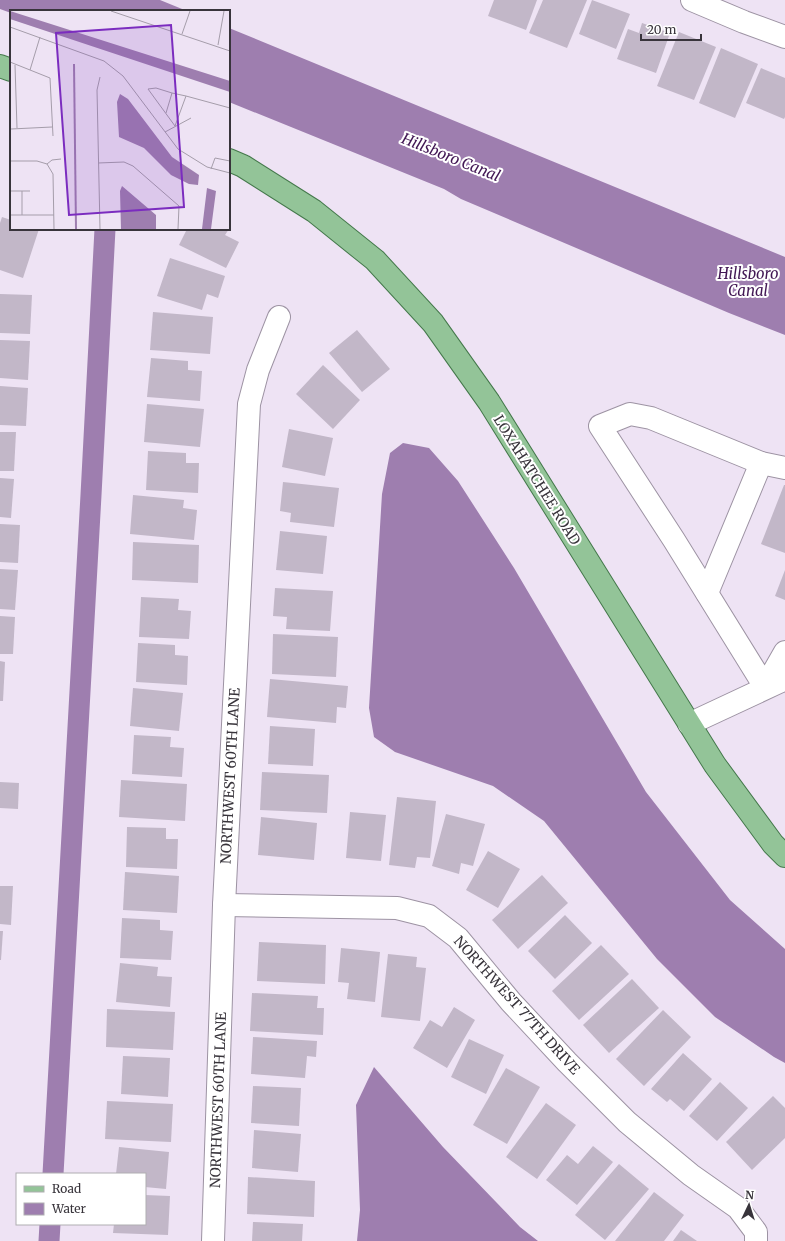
<svg xmlns="http://www.w3.org/2000/svg" width="785" height="1241" font-family="Merriweather,serif">
  <style>
    .water { fill: #9e7eaf }
    .lines { fill: none; stroke-linecap: round; stroke-linejoin: round }
    .canal { stroke: #9e7eaf; stroke-width: 21 }
    .building { fill: #c2b7c8 }
    .minor-casing { stroke: #9d93a3; stroke-width: 24 }
    .major-casing { stroke: #44784b; stroke-width: 24 }
    .minor { stroke: #fff; stroke-width: 22 }
    .major { stroke: #93c498; stroke-width: 22 }
    .labels { text-anchor: middle; dominant-baseline: central; stroke-width: 4; stroke-linejoin: round; paint-order: stroke }
    .street-label { font-size: 14px; fill: #38343b; stroke: #fff }
    .water-label { font-size: 15px; font-style: italic; fill: #421754; stroke: #fff }
    .inset-river { fill: none; stroke: #9e7eaf; stroke-width: 2 }
    .inset-road { fill: none; stroke: #a59daa; stroke-width: 1 }
    .view { fill: #7b2cbf; fill-opacity: 0.15; stroke: #7b2cbf; stroke-width: 2 }
    .inset-edge { fill: none; stroke: #38343b; stroke-width: 2 }
  </style>
  <rect width="100%" height="100%" fill="#eee3f4"/>
  <g class="water">
    <path d="M0,0H160L187,11H11V13L0,9Z"/>
    <path d="M229,28L785,257V335L729,313L461,199L444,189L229,102Z"/>
    <path d="M403,443L429,448L458,481L514,568L646,792L730,900L785,949V1063L774,1057L715,1017L657,959L544,821L493,786L395,752L374,737L369,708L382,494L390,453Z"/>
    <path d="M374,1067L443,1147L520,1227L538,1241H357L360,1210L356,1105Z"/>
  </g>
  <g class="lines">
    <g class="canal">
      <path d="M53,1174L91,495L105,229"/>
      <path d="M49,1241L50,1224"/>
    </g>
  </g>
  <g class="building">
    <path d="M494,0H537L526,30L488,16Z"/>
    <path d="M543,0H587L567,48L529,33Z"/>
    <path d="M592,0L630,14L616,49L579,34Z"/>
    <path d="M642,23L670,33L656,73L617,59L628,29L639,33Z"/>
    <path d="M679,32L716,47L694,100L657,86Z"/>
    <path d="M721,48L758,64L735,118L699,103Z"/>
    <path d="M761,68L785,78V117L784,119L746,103Z"/>
    <path d="M2,217L11,220V229H39L23,278L0,270V223Z"/>
    <path d="M187,229H229L225,235L239,242L226,268L179,245Z"/>
    <path d="M170,258L225,276L218,298L207,294L202,310L157,296Z"/>
    <path d="M0,294L32,295L30,334L0,333Z"/>
    <path d="M153,312L213,317L210,354L150,350Z"/>
    <path d="M357,330L390,369L362,392L329,353Z"/>
    <path d="M0,340L30,341L28,380L0,378Z"/>
    <path d="M151,358L188,361V370L202,371L200,401L147,397Z"/>
    <path d="M323,365L360,400L333,429L296,394Z"/>
    <path d="M0,386L28,388L26,426L0,425Z"/>
    <path d="M147,404L204,409L200,447L144,442Z"/>
    <path d="M289,429L333,438L325,476L282,467Z"/>
    <path d="M0,432H16L14,471H0Z"/>
    <path d="M148,451L186,453V463H199L198,493L146,490Z"/>
    <path d="M0,478L14,479L11,518L0,517Z"/>
    <path d="M283,482L339,488L334,527L290,522L291,513L280,511Z"/>
    <path d="M784,485H785V553L761,544Z"/>
    <path d="M133,495L184,500L183,508L197,510L194,540L130,534Z"/>
    <path d="M0,524L20,525L18,563L0,562Z"/>
    <path d="M280,531L327,536L323,574L276,570Z"/>
    <path d="M133,542L199,545L198,583L132,580Z"/>
    <path d="M0,569L18,570L15,610L0,609Z"/>
    <path d="M785,570V600L775,596Z"/>
    <path d="M275,588L333,591L330,631L286,629L287,617L273,616Z"/>
    <path d="M141,597L179,599L178,610L191,611L189,639L139,637Z"/>
    <path d="M0,616L15,617L13,654H0Z"/>
    <path d="M273,634L338,637L336,677L272,674Z"/>
    <path d="M138,643L175,645V655L188,656L187,685L136,682Z"/>
    <path d="M0,661L5,662L3,701H0Z"/>
    <path d="M270,679L348,686L346,708L337,707L336,723L267,717Z"/>
    <path d="M133,688L183,693L179,731L130,726Z"/>
    <path d="M270,726L315,729L313,766L268,764Z"/>
    <path d="M134,735L171,737L170,747L184,748L182,777L132,774Z"/>
    <path d="M262,772L329,775L327,813L260,810Z"/>
    <path d="M121,780L187,784L185,821L119,817Z"/>
    <path d="M0,782L19,783L18,809L0,808Z"/>
    <path d="M397,797L436,801L430,858L417,857L415,868L389,865Z"/>
    <path d="M350,812L386,815L381,861L346,858Z"/>
    <path d="M446,814L485,824L473,866L461,863L459,874L432,866Z"/>
    <path d="M261,817L317,823L314,860L258,855Z"/>
    <path d="M127,827L166,828V839H178L177,869L126,867Z"/>
    <path d="M488,851L520,869L498,908L466,890Z"/>
    <path d="M125,872L179,876L177,913L123,910Z"/>
    <path d="M542,875L568,903L518,949L492,920Z"/>
    <path d="M0,886H13L11,925L0,924Z"/>
    <path d="M565,915L592,943L555,979L528,951Z"/>
    <path d="M122,918L160,920V930L173,931L171,960L120,958Z"/>
    <path d="M0,931H3L1,960H0Z"/>
    <path d="M259,942L326,945L325,984L257,981Z"/>
    <path d="M601,945L629,974L579,1020L552,991Z"/>
    <path d="M341,948L380,952L375,1002L347,999L349,983L338,982Z"/>
    <path d="M388,954L417,957L416,967L426,968L420,1021L381,1017Z"/>
    <path d="M120,963L158,967L157,976L172,977L170,1007L116,1002Z"/>
    <path d="M632,979L659,1008L609,1053L583,1025Z"/>
    <path d="M252,993L318,996L317,1008H324L323,1035L250,1031Z"/>
    <path d="M454,1007L475,1020L447,1068L413,1048L430,1020L442,1027Z"/>
    <path d="M107,1009L175,1012L173,1050L106,1047Z"/>
    <path d="M663,1010L691,1037L644,1086L616,1059Z"/>
    <path d="M253,1037L317,1041L316,1057L307,1056L305,1078L251,1074Z"/>
    <path d="M469,1039L504,1055L486,1094L451,1077Z"/>
    <path d="M683,1053L712,1079L684,1111L670,1099L667,1102L651,1089Z"/>
    <path d="M123,1056L170,1058L168,1097L121,1094Z"/>
    <path d="M506,1068L540,1087L507,1144L473,1125Z"/>
    <path d="M720,1082L748,1108L717,1141L689,1116Z"/>
    <path d="M253,1086L301,1088L299,1126L251,1123Z"/>
    <path d="M773,1096L785,1108V1138L752,1170L726,1142Z"/>
    <path d="M107,1101L173,1104L171,1142L105,1139Z"/>
    <path d="M546,1103L576,1125L537,1179L506,1157Z"/>
    <path d="M254,1130L301,1134L298,1172L252,1168Z"/>
    <path d="M593,1146L613,1162L577,1205L546,1180L567,1155L578,1164Z"/>
    <path d="M119,1147L169,1152L166,1189L145,1187V1174H116Z"/>
    <path d="M619,1164L649,1189L605,1240L575,1215Z"/>
    <path d="M248,1177L315,1181L314,1217L247,1214Z"/>
    <path d="M654,1192L684,1215L664,1241H615Z"/>
    <path d="M145,1195L170,1196L168,1235L113,1233L114,1224H145Z"/>
    <path d="M253,1222L303,1224L302,1241H252Z"/>
    <path d="M681,1230L697,1241H673Z"/>
  </g>
  <g class="lines">
    <defs>
      <g id="minor">
        <path d="M692,0L744,22L785,37"/>
        <path d="M785,468L761,463L651,418L630,414L600,426L674,540L765,687L785,652"/>
        <path d="M707,593L761,463"/>
        <path d="M689,724L779,682"/>
        <path d="M224,905L397,908L429,916L458,938L511,1002L567,1062L627,1122L691,1175L738,1208L756,1232V1241"/>
        <path d="M213,1241L224,905L249,404L258,370L279,317"/>
      </g>
      <g id="major">
        <path d="M0,66L11,70"/>
        <path d="M229,160L243,166L314,211L375,260L433,323L489,402L715,765L773,844L785,856"/>
      </g>
    </defs>
    <use href="#minor" class="minor-casing"/>
    <use href="#major" class="major-casing"/>
    <use href="#minor" class="minor"/>
    <use href="#major" class="major"/>
  </g>
  <g class="labels">
    <g class="street-label">
      <text transform="translate(537 480) rotate(58)">LOXAHATCHEE ROAD</text>
      <text transform="translate(230 776) rotate(-87)">NORTHWEST 60TH LANE</text>
      <text transform="translate(517 1005) rotate(48)">NORTHWEST 77TH DRIVE</text>
      <text transform="translate(218 1100) rotate(-88)">NORTHWEST 60TH LANE</text>
    </g>
    <g class="water-label">
      <text transform="translate(451 157) rotate(22)">Hillsboro Canal</text>
      <text x="748" y="273">Hillsboro<tspan x="748" dy="17">Canal</tspan></text>
    </g>
  </g>
  <g transform="translate(10 10)">
    <rect width="220" height="220" fill="#eee3f4"/>
    <path d="M0,1L220,71V82L0,9ZM110,84L118,89L162,147L189,165L188,175L179,174L161,165L134,138L109,127L107,92ZM112,176L146,205V219H111L110,181ZM197,178L206,181L201,219H192Z" fill="#9e7eaf"/>
    <path class="inset-river" d="M64,54L66,219"/>
    <path class="inset-road" d="M101,1L220,41M0,17L94,51L113,66L168,139L197,157L220,163M172,24L180,1M208,35L214,1M0,52L40,68L43,126M5,55L7,118M20,60L30,27M176,86L165,116L138,79L146,78L162,83L176,86L220,98M156,103L162,83M1,119L42,117M155,122L181,108M0,151H27L37,154L42,150L51,149M88,153L114,152L123,156L169,196L168,219M37,154L43,164L44,219M201,159L205,148L220,151M0,181H20M12,181V205M0,205H44M90,219L87,80L90,67"/>
    <path class="view" d="M161,15L174,197L59,205L46,23Z"/>
    <rect width="220" height="220" class="inset-edge"/>
  </g>
  <rect x="16" y="1173" width="130" height="52" fill="#ffffff" stroke="#afaeb1"/>
  <rect x="24" y="1186" width="20" height="6" fill="#93c498" stroke="#afaeb1"/>
  <text x="52" y="1193" font-size="12" fill="#38343b">Road</text>
  <rect x="24" y="1203" width="20" height="12" fill="#9e7eaf" stroke="#afaeb1"/>
  <text x="52" y="1213" font-size="12" fill="#38343b">Water</text>
  <g transform="translate(749 1205) rotate(4)" stroke="#ffffff" stroke-width="3" paint-order="stroke">
  <path d="M0-3L7 15L0 10L-7 15Z" fill="#38343b"/>
  <text y="-6" font-size="11" font-weight="bold" text-anchor="middle" fill="#38343b">N</text>
  </g>
  <path d="M641 34v6h60v-6" fill="none" stroke="#38343b" stroke-width="2"/>
  <text x="647" y="34" font-size="12" fill="#38343b" stroke="#ffffff" stroke-width="3" paint-order="stroke">20 m</text>
</svg>
